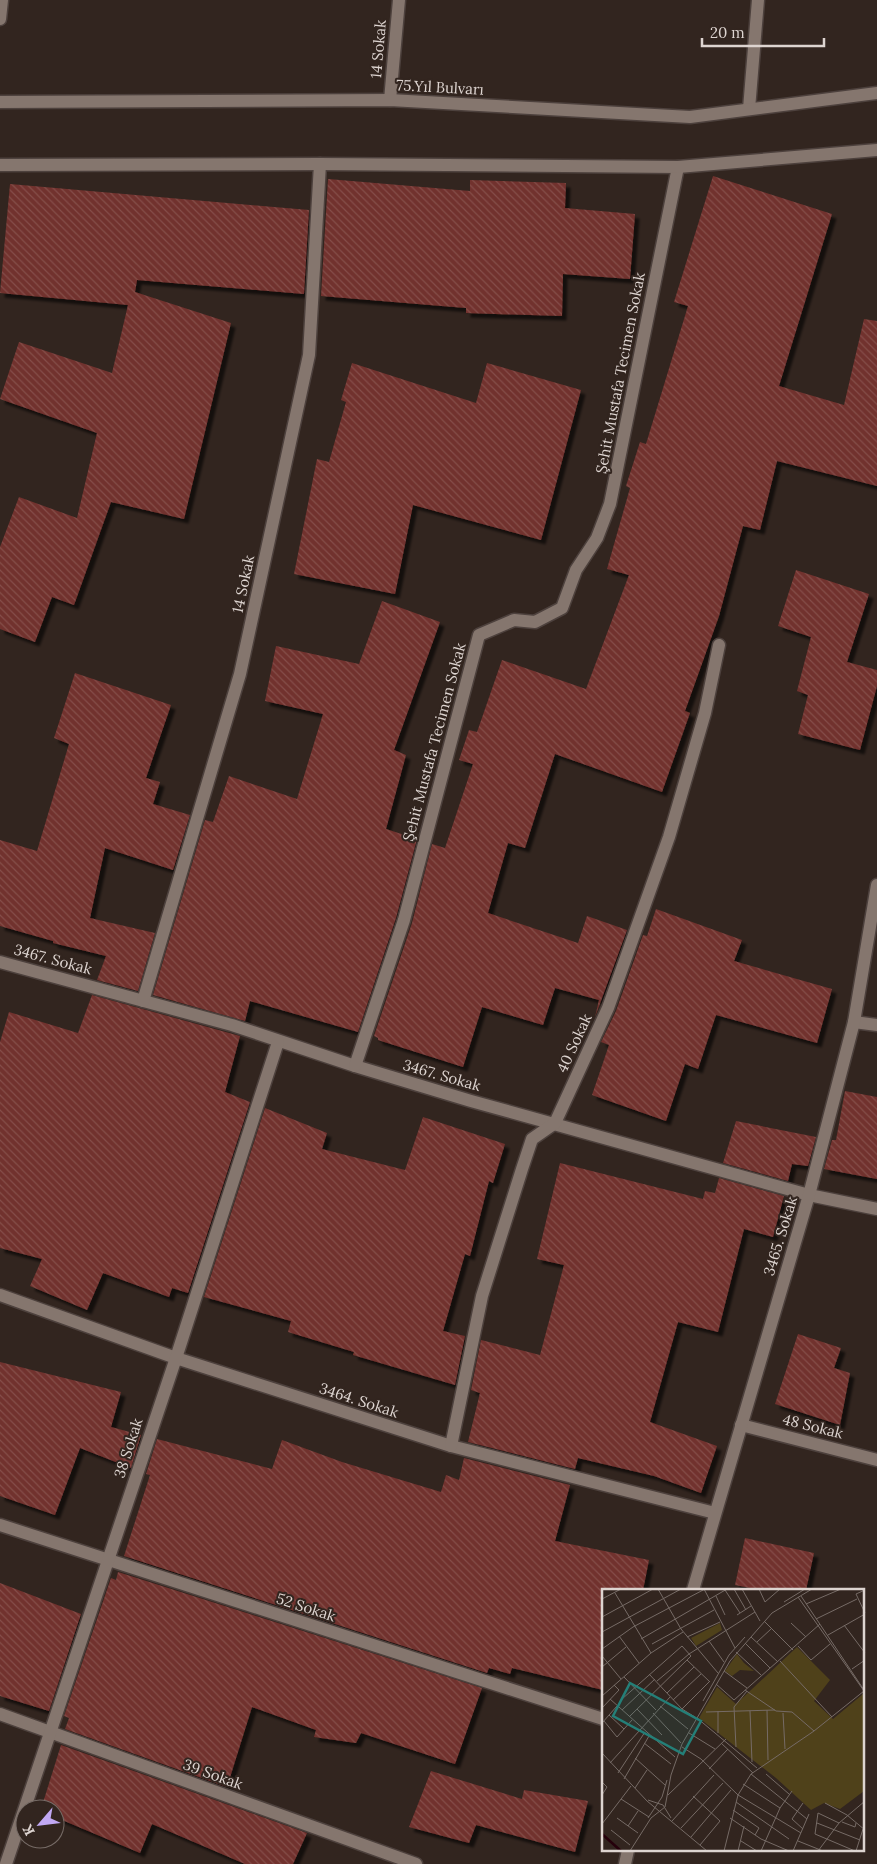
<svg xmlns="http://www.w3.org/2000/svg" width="877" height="1864" font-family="Lora,serif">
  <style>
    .building { fill: url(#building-back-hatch); filter: url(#shadow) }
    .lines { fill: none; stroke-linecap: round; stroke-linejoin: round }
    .minor-casing { stroke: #4d413d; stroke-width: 15 }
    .secondary-casing { stroke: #4d413d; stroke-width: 15 }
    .minor { stroke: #85766e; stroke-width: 12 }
    .secondary { stroke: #85766e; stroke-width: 12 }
    .labels { text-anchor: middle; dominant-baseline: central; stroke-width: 4; stroke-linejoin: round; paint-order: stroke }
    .street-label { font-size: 15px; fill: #ddd4d0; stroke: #32251f }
    .inset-river { fill: none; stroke: #25000b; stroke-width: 2.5 }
    .inset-road { fill: none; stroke: #766b66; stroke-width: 1 }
    .view { fill: #247f78; fill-opacity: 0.15; stroke: #247f78; stroke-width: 2.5 }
    .inset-edge { fill: none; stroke: #ddd4d0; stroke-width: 2.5 }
  </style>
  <defs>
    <pattern id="building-back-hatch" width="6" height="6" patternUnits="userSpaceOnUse" patternTransform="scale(1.25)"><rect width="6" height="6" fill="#71312d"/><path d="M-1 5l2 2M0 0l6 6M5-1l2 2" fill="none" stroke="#854e4a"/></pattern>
    <filter id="shadow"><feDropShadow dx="4.5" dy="4.5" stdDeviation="1" flood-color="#0009"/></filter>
  </defs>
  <rect width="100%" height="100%" fill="#32251f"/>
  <g class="building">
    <path d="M713,176L832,214L779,386L844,405L864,319L877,321V486L777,461L760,530L743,526L719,616L685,711L690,713L662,792L555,754L525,848L508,843L488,913L578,943L587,916L627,930L595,1017L599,1000L555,988L543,1025L482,1007L463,1067L378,1040V1038L374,1036L412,923L432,844L445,848L473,764L459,760L469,730L477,732L502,660L586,689L629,575L607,569L630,488L626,486L640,442L646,444L688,306L674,302Z"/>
    <path d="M328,179L470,191V180L566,183L565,208L635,214L630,279L563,274L562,316L466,313V308L321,296Z"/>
    <path d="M10,184L309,210L304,294L137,280L135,292L231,323L184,519L111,502L74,605L52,597L35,642L0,629V547L19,497L77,518L97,433L0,399L19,342L112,373L128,305L0,293Z"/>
    <path d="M352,363L476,403L487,363L581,390L541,540L413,505L395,594L294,574L317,459L329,462L346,402L341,400Z"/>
    <path d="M796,570L869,594L847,662L877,670V686L860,750L798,734L808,695L797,691L811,637L778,626Z"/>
    <path d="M382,601L440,622L394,750L406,755L386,829L417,839L396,918L358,1032L250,1001L245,1021L153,995L205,820L213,822L229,776L297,799L323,714L265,701L276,646L359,664Z"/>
    <path d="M75,673L171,705L146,778L160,782L153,804L190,815L173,870L105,848L90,918L155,933L138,991L97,980L106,956L53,943V941L0,926V840L37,851L69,744L54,738Z"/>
    <path d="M656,909L742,940L734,961L832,989L817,1043L716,1015L698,1069L685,1064L666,1121L592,1095L609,1045L601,1042L616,1011L643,935L647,936Z"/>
    <path d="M92,995L240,1036L225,1092L250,1102L188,1293L172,1288L169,1297L103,1273L87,1310L30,1286L42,1259L0,1248V1042L9,1012L78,1033Z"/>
    <path d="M845,1091L877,1097V1179L824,1169L832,1140H836Z"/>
    <path d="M265,1108L327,1133L322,1149L405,1170L423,1117L505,1144L493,1183L489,1181L470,1256L465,1254L443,1331L465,1336L455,1385L353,1355L354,1352L288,1332L291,1321L204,1297Z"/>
    <path d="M736,1121L816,1137L808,1166L792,1164L788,1181L723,1163Z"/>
    <path d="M560,1163L703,1199L705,1191L715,1193L719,1178L784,1196L773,1237L744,1229L718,1332L678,1322L650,1422L717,1446L701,1493L654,1476L578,1458L575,1469L468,1442L480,1393L471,1390L481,1340L540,1355L564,1265L537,1259Z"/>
    <path d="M798,1334L841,1348L834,1368L850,1373L840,1425L775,1404Z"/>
    <path d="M0,1362L121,1392L111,1427L141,1435L131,1468L80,1448L55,1515L0,1496Z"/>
    <path d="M157,1439L272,1469L282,1440L342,1462L441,1492L446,1475L459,1480L464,1458L570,1485L555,1541L649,1560L643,1590H603V1690L512,1668L510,1674L489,1668L487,1673L124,1556L150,1475L146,1474Z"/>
    <path d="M745,1538L814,1553L806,1590H761L735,1585Z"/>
    <path d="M118,1572L482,1688L455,1764L361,1733L356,1743L314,1737L316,1730L252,1707L227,1787L65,1729L69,1718L64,1716L111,1578L116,1580Z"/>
    <path d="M0,1583L81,1614L49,1711L0,1696Z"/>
    <path d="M61,1745L307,1833L293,1864H245L152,1824L140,1853L55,1817V1809H41Z"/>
    <path d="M431,1771L522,1799L524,1790L588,1801L575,1852L476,1825L469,1843L409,1827Z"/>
  </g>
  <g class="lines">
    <defs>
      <g id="minor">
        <path d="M0,19L2,0"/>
        <path d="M390,100L399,0"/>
        <path d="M749,109L758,0"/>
        <path d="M0,962L232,1025L355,1066L471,1101L809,1195L877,1209"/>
        <path d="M143,1001L240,674L309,355L320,164"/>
        <path d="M854,1022L877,1025"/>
        <path d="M355,1066L404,920L479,635L514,620L535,622L562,608L576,570L597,538L610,504L678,167"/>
        <path d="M0,1295L176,1358L451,1446L715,1513"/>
        <path d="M741,1425L877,1460"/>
        <path d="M451,1446L482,1296L522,1169L532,1139L555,1123L608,1008L669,837L705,713L719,645"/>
        <path d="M0,1525L603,1719"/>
        <path d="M693,1590L809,1195L854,1022L877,885"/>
        <path d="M0,1714L416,1864"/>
        <path d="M6,1864L176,1358L278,1042"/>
        <path d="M625,1864L628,1850"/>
      </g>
      <g id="secondary">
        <path d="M0,102L390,100L690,117L877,93"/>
        <path d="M0,165L320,164L678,167L877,150"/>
      </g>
    </defs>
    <use href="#minor" class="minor-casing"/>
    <use href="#secondary" class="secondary-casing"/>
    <use href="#minor" class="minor"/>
    <use href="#secondary" class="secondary"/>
  </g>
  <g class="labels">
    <g class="street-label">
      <text transform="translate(378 49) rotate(-85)">14 Sokak</text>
      <text transform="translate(440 87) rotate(3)">75.Yıl Bulvarı</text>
      <text transform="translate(620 373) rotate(-79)">Şehit Mustafa Tecimen Sokak</text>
      <text transform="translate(243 584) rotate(-78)">14 Sokak</text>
      <text transform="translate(434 742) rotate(-75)">Şehit Mustafa Tecimen Sokak</text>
      <text transform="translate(53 959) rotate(15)">3467. Sokak</text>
      <text transform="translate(574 1043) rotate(-65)">40 Sokak</text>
      <text transform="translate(442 1075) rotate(16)">3467. Sokak</text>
      <text transform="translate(780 1236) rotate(-73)">3465. Sokak</text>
      <text transform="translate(359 1400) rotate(18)">3464. Sokak</text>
      <text transform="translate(813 1426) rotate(14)">48 Sokak</text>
      <text transform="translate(128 1448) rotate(-72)">38 Sokak</text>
      <text transform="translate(306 1607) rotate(18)">52 Sokak</text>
      <text transform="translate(213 1774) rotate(20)">39 Sokak</text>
    </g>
  </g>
  <g transform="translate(602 1589)">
    <rect width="262" height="262" fill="#32251f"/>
    <path d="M195,58L228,91L212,112L231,130L261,105L262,108V202L238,220L222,214L209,221L174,189L97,129L115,98L134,115Z" fill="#4f411a"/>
    <path d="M118,34L120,41L94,57L89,49ZM135,65L142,74L152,82L138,81L130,87L123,82Z" fill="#4f411a"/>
    <path class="inset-river" d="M0,245L19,262"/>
    <path class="inset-road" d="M56,0L79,40L116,84M102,0L133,59M132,0L144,21M140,0L158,32M157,0L163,13L178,0M123,1L138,24M263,1L254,5L263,24M13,4L49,64M114,7L123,26M199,7L262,101M196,8L262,102M0,10L19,0M182,13L203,0M204,15L239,0M135,26L149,17M0,28L51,0M214,30L255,10M162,32L191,61M189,34L204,48M242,36L263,64M0,43L79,0M226,46L263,25M17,47L37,74M85,48L118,33M149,48L176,73M39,50L125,0M107,52L122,73M155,53L169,40M143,54L168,79M50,55L112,21M196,57L209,71L228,55M0,60L31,38L103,0M134,63L159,86M0,67L19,90M85,71L108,93M178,72L230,128M0,78L24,58M250,80L263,71M122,82L145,99M47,85L80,120L93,128M22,88L54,121M55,92L87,65L153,23M114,95L132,111L218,35M143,101L174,122L190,123L212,142M65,104L92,78M0,107L49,64L81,43M8,110L73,168M20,110L80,57L89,67L27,128M71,111L99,85M101,112L127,66L143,48M58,117L86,140M0,119L17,101L12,96M35,120L60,146M80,120L107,93M20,121L53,90M165,121L166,171M148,122L150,173M104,123L173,121M51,124L79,154M181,124L183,160M7,126L22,140M95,129L155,179M2,132L15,148L30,131M0,134L15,117M87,144L113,160M116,144V122M42,154L69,175M119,154L151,184M80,158L99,170L136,206M134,158L132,118L145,102M0,164L45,212L105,262M33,169L63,196M8,174L68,108M107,180L126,160M16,184L43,143M149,185L205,230M164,185L187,205M22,190L47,147M0,193L5,198L0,206M141,195L178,219M33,199L45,181M66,206L124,150M136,206L199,244M91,207L118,232L98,256M19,210L47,228M46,211L61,216L69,229M134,213L187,250M223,214L245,226L263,241M131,221L157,239L153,246M15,229L36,244M46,229L60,208L65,191M128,229L159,250L187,262M70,232L112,186M240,233L253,238L254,234M215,234L258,251M237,234L216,224L213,245L253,262M0,235L29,197M26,237L36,222M79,239L121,194M201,240L190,230L201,214M9,241L28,256M89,248L129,201M139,252L155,262M196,252L221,262M28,262L49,229L63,218L69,186L80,155L128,72L170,24L210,0M122,262L136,206L149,185L212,142L262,102M136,262L142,237M159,262L178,219L190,202M191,262L207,225M216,262L237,234L263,212M254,262L261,240"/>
    <path class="view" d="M28,94L99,132L81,165L11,127Z"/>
    <rect width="262" height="262" class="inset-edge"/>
  </g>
  <g transform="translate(40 1824) rotate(242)"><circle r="24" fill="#32251f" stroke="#766b66"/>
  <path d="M0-4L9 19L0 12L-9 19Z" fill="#c1a8f3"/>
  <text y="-8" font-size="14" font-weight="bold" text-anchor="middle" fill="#ddd4d0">K</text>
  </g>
  <path d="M702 38v8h122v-8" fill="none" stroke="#ddd4d0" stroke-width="2.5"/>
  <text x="710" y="38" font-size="15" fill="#ddd4d0" stroke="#32251f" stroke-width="4" paint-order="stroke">20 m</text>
</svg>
